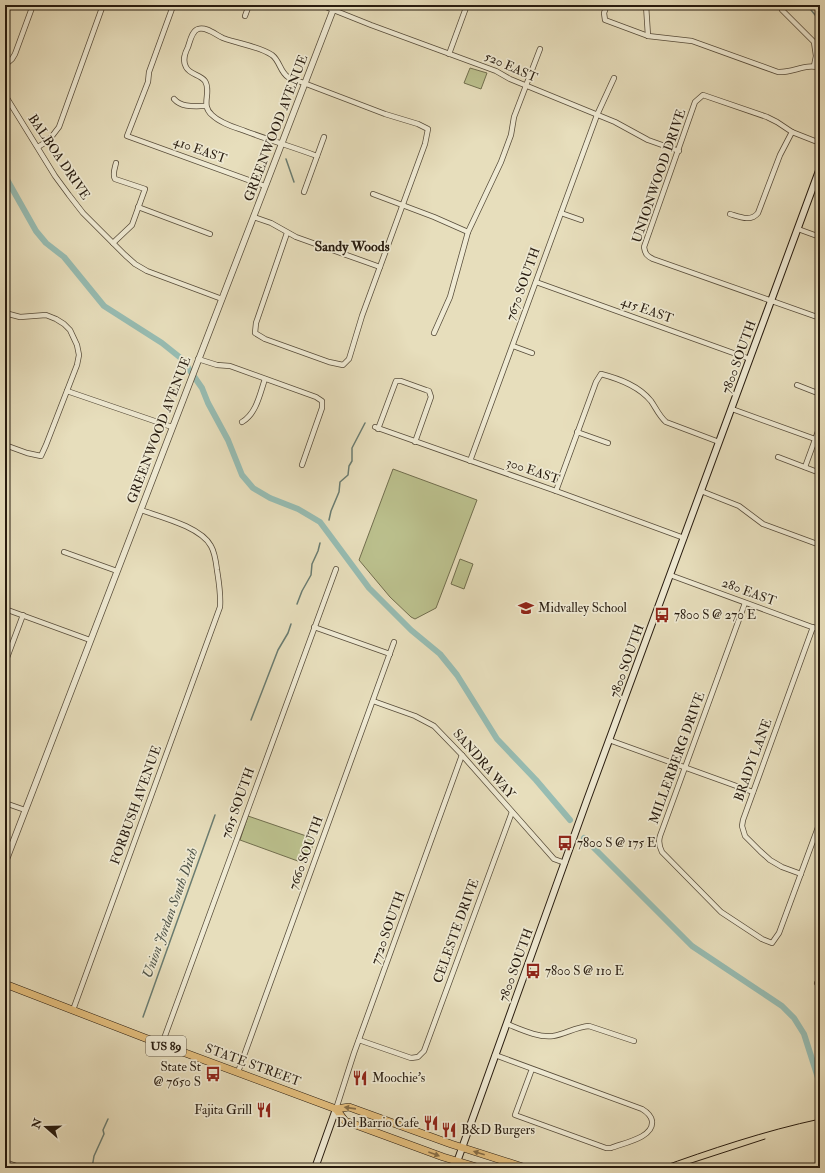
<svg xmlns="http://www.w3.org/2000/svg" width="825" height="1173" font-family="'IM FELL Double Pica',serif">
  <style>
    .green { fill: #bbc08d; stroke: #716e4e }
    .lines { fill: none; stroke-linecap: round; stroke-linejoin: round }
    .stream { stroke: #6a7c71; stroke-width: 1.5 }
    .canal { stroke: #97bcb2; stroke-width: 6 }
    .minor-casing { stroke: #574c3a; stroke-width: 6 }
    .tertiary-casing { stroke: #574c3a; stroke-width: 7 }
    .secondary-casing { stroke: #271b0f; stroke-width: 8 }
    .primary-casing { stroke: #271b0f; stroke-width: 8 }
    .minor { stroke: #efead3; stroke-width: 4.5 }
    .tertiary { stroke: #efead3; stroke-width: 5.5 }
    .secondary { stroke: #efead3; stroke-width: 6 }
    .primary { stroke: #e4bf7e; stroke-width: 7 }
    .tram { stroke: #271b0f; stroke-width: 1 }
    .oneway { fill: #866d46 }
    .labels { text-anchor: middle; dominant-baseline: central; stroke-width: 3.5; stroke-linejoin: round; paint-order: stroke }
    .shield { fill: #efead3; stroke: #63594a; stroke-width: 1 }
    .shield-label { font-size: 12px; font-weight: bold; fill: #271b0f }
    .street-label { font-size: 13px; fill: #271b0f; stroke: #efead3 }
    .poi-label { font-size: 13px; fill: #271b0f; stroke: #efead3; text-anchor: start }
    .neighbourhood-label { font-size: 14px; font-weight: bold; fill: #271b0f; stroke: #efead3 }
    .water-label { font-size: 14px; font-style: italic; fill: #4e5348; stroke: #efead3 }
  </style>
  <rect width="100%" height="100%" fill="#e7debc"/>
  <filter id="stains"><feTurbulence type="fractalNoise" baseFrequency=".005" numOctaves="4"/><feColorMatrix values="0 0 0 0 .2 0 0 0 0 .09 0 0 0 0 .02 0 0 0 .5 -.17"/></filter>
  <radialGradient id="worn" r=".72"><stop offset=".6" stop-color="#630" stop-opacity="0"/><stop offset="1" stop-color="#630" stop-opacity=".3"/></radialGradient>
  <g class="green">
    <path d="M470,68L487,73L481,89L464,83Z"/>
    <path d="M393,469L477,500L436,608L415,619L411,617L390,597L359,560Z"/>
    <path d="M460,559L473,564L464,589L451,584Z"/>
    <path d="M248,816L315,839L306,864L240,840Z"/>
  </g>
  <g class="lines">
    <g class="stream">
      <path d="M807,5L820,21"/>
      <path d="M286,159L294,182"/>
      <path d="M329,520L331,511L339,492L340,482L348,475L349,466L352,461V448L365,423"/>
      <path d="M297,604L302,591L311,575L312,564L318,551L320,543"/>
      <path d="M251,720L278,650L288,633L291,624"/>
      <path d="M143,1017L215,815"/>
      <path d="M92,1168L94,1156L104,1134L103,1130L108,1119"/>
    </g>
    <g class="canal">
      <path d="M5,176L36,231L46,243L64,257L104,306L162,343L182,359L202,388L208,403L228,440L242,475L253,488L270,498L298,509L320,522L369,588L411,630L440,654L457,675L497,739L536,780L570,820"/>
      <path d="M584,838L692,946L782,1006L794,1018L804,1034L820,1084"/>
    </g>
    <defs>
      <g id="minor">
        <path d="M321,5L371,25L496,71L510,79L615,122L648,140L679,151"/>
        <path d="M600,5L606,7"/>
        <path d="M607,5L604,13L605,20L648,36L692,41L778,72C793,73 806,63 820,68"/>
        <path d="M646,5L648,36"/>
        <path d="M780,5L782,10L814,42L816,56L814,66"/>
        <path d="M173,6L149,72L148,82L127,136L265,186"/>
        <path d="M245,16L249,5"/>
        <path d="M449,54L467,5"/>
        <path d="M5,65L12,59L15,54L33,5"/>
        <path d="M5,95L55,176L69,195L83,213L125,255L135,264L147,271L222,299"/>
        <path d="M174,99C182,108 195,106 206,106"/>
        <path d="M820,143L792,132L777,122L767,117L703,95L695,102L644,247C645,254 647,256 653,259L820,318"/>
        <path d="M38,147L49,140L59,127L103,5"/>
        <path d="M304,192L324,137"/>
        <path d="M373,194L434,217L468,232"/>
        <path d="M138,207L210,234"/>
        <path d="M561,213L581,220"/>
        <path d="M730,214C740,217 751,222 758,213L780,155L792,132"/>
        <path d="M254,217L271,223L296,237L380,267"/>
        <path d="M798,229L820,237"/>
        <path d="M287,233L256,323L255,333L265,339L329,362L343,365L349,359L362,316L425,144L428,129L418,124L385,114L288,77C280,72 280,61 272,55C258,46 239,44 223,38C216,35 206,26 198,29C192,31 190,41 188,47C185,53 182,60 186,67C190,75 200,74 205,81C212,92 200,105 212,115C220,123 234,127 245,131C269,140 293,147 317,156"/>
        <path d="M113,243L132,225L145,189L115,179C112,174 115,168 116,163"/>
        <path d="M536,282L750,359"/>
        <path d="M5,313L20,317L46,315L56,319L64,324L70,330L77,345L79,355L77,365L46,445L41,456L27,453L5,445"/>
        <path d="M434,333L450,297L468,232L501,162L511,135L514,117L540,49"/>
        <path d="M513,346L532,353"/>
        <path d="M198,359L217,365L230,366L316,397L322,401V408L302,465"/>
        <path d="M797,385L820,394"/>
        <path d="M67,391L172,427"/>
        <path d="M732,409L815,439"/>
        <path d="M242,422C257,413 260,393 265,379"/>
        <path d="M375,427L556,491L684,538"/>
        <path d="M378,429L396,381H401L426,390L429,391L431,397L415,442"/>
        <path d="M577,432L608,443"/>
        <path d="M778,457L820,473"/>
        <path d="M470,461L597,115L614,78"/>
        <path d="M805,467L820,426"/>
        <path d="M556,491L596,382L601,374C620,379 639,386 651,401C656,408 659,416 666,422L719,442"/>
        <path d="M701,491L739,506L763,524L820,545"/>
        <path d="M64,552L117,571"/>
        <path d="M670,575L820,630"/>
        <path d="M745,603L660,836C658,842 659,846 662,852L721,912L762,939L772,943L779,933L820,822"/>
        <path d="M5,609L90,640"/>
        <path d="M314,627L390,654"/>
        <path d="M5,663L23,615"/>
        <path d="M373,701L415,716L434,726L462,755L554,859L565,863"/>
        <path d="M609,740L753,792"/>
        <path d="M5,803L25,810"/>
        <path d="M801,874L782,867L770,860L760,851L745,836L742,826L743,820L813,627"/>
        <path d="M817,983L820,984"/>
        <path d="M73,1010L220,607C221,594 219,583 217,570C216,562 215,553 211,546C201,527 161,517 141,510"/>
        <path d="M507,1024C520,1029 538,1038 553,1036C565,1034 576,1027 589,1026L634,1041"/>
        <path d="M359,1040L411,1058L418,1057L424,1051L512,812"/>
        <path d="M162,1044L336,569"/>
        <path d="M495,1055L642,1109C647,1112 651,1115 652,1121C654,1138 623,1143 611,1148H606L515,1115L532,1069"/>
        <path d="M238,1072L394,642"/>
        <path d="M336,1109L354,1053L462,755"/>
        <path d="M5,1162L22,1168"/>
      </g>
      <path id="tertiary" d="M5,863L335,5"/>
      <g id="secondary">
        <path d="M457,1162L587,800L820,168"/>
        <path d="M315,1168L336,1109"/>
      </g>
      <g id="primary">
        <path d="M5,984L145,1038L336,1109L349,1107L451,1144L526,1168"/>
        <path d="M336,1109L345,1121L443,1157L480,1168"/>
      </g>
    </defs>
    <use href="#minor" class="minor-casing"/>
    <use href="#tertiary" class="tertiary-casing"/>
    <use href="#secondary" class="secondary-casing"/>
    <use href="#primary" class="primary-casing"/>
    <use href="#minor" class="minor"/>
    <use href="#tertiary" class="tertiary"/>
    <use href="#secondary" class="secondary"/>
    <use href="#primary" class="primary"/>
    <g class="tram">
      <path d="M679,1167L765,1139"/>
      <path d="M658,1168C711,1149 764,1131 820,1119"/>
    </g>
  </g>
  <defs><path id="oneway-solid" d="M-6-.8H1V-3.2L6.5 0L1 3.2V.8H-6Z"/></defs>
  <g class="oneway">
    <use href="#oneway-solid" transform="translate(350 1108) rotate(-172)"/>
    <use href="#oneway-solid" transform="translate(479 1153) rotate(-163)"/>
    <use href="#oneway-solid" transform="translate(434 1154) rotate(20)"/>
  </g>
  <defs>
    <symbol id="school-bare" viewBox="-9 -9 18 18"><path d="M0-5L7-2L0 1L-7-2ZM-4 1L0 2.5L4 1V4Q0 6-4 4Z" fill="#8f2418" stroke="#efead3" stroke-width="2.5" paint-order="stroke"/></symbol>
    <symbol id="bus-bare" viewBox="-9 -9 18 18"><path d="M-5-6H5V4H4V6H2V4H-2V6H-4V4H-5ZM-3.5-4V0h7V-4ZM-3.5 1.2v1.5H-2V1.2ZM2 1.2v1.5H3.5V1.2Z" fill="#8f2418" stroke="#efead3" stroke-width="2.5" paint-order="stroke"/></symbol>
    <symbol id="restaurant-bare" viewBox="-9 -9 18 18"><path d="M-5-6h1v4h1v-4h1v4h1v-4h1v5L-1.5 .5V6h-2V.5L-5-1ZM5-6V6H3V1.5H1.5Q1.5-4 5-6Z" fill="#8f2418" stroke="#efead3" stroke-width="2.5" paint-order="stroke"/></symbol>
  </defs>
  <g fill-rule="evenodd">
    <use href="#school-bare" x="515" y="597" width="22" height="22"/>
    <use href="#bus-bare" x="651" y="604" width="22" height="22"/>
    <use href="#bus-bare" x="554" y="832" width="22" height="22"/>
    <use href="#bus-bare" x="522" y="960" width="22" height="22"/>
    <use href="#bus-bare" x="202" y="1063" width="22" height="22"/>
    <use href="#restaurant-bare" x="349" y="1067" width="22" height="22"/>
    <use href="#restaurant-bare" x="253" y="1099" width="22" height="22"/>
    <use href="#restaurant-bare" x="420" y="1112" width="22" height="22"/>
    <use href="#restaurant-bare" x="438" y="1119" width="22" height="22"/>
  </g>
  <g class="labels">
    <rect class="shield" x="146" y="1036" width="40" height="20" rx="3"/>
    <g class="shield-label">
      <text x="166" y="1046">US 89</text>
    </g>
    <g class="street-label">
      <text transform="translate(511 67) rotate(24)">520 EAST</text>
      <text transform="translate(276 128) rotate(-69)">GREENWOOD AVENUE</text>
      <text transform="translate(200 150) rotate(20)">410 EAST</text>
      <text transform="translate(59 157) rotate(56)">BALBOA DRIVE</text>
      <text transform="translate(659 176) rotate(-71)">UNIONWOOD DRIVE</text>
      <text transform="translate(523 284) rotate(-70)">7670 SOUTH</text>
      <text transform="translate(647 310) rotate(20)">415 EAST</text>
      <text transform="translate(739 357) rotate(-70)">7800 SOUTH</text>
      <text transform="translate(159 430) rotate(-69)">GREENWOOD AVENUE</text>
      <text transform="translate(533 471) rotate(19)">300 EAST</text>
      <text transform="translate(749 592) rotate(20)">280 EAST</text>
      <text transform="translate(627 661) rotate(-70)">7800 SOUTH</text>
      <text transform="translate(677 758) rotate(-70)">MILLERBERG DRIVE</text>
      <text transform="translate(753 760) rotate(-70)">BRADY LANE</text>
      <text transform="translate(484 764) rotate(49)">SANDRA WAY</text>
      <text transform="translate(238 803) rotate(-70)">7615 SOUTH</text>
      <text transform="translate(136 805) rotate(-70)">FORBUSH AVENUE</text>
      <text transform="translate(306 853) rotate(-70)">7660 SOUTH</text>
      <text transform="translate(388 928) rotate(-70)">7720 SOUTH</text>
      <text transform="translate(456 931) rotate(-70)">CELESTE DRIVE</text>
      <text transform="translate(516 965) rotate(-70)">7800 SOUTH</text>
      <text transform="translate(253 1065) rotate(20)">STATE STREET</text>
    </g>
    <g class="poi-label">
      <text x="538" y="608">Midvalley School</text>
      <text x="674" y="615">7800 S @ 270 E</text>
      <text x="577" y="843">7800 S @ 175 E</text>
      <text x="545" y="971">7800 S @ 110 E</text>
      <text x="201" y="1067" text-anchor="end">State St<tspan x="201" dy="15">@ 7650 S</tspan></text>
      <text x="372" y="1078">Moochie's</text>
      <text x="252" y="1110" text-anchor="end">Fajita Grill</text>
      <text x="419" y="1123" text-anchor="end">Del Barrio Cafe</text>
      <text x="461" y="1130">B&amp;D Burgers</text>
    </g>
    <g class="neighbourhood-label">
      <text x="352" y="246">Sandy Woods</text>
    </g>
    <g class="water-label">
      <text transform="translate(170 913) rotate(-70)">Union Jordan South Ditch</text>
    </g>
  </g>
  <rect width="825" height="1173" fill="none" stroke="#e7debc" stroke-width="20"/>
  <rect x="6" y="6" width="813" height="1161" fill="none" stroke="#271b0f" stroke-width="2"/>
  <rect x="10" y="10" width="805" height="1153" fill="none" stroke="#271b0f"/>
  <g transform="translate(46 1127) rotate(290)" stroke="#efead3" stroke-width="3" paint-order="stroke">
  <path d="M0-3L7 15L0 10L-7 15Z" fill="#271b0f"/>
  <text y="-6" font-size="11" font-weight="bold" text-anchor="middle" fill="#271b0f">N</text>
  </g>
  <rect width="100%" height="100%" filter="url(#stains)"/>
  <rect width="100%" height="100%" fill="url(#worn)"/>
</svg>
